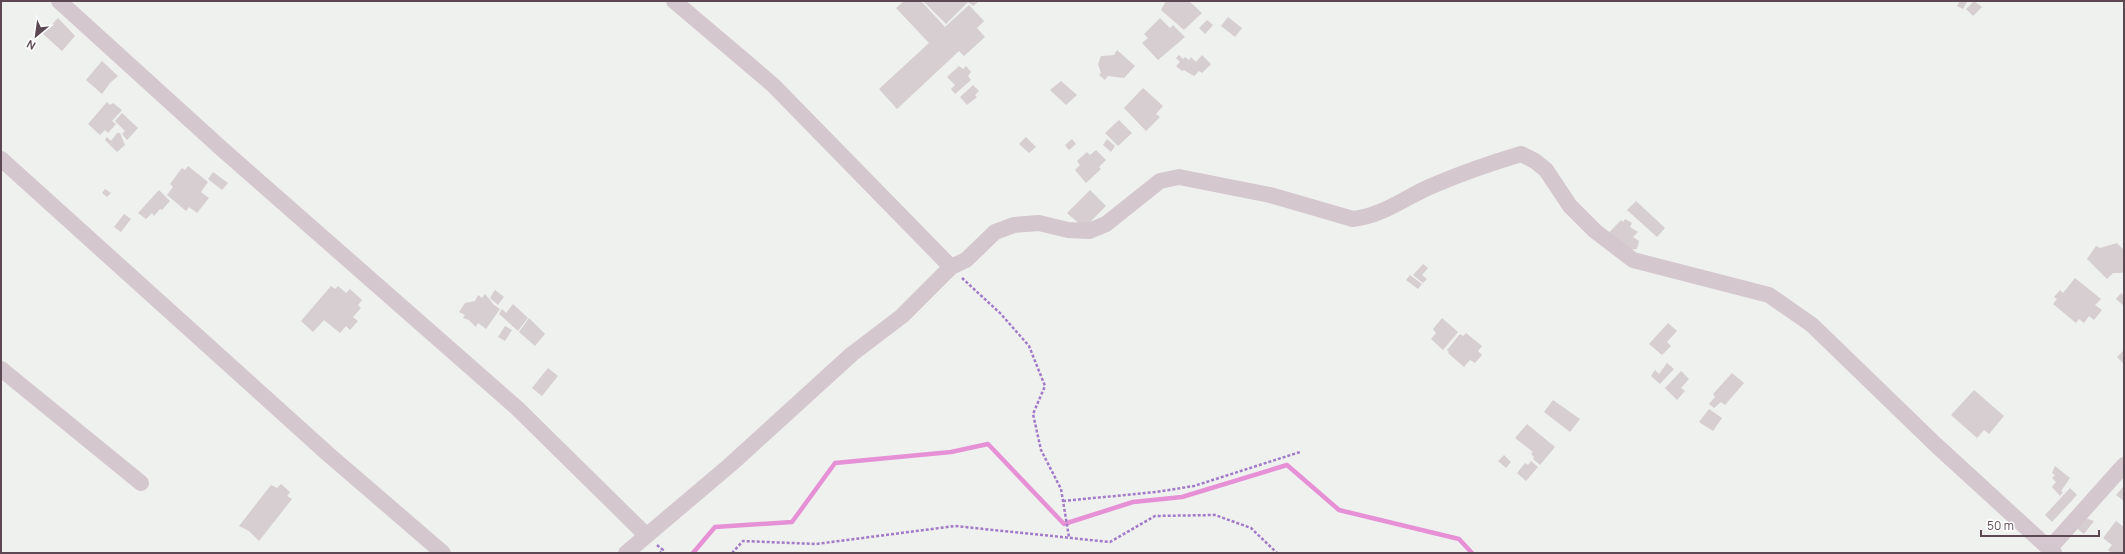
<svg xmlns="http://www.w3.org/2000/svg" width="2125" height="554" font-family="Manrope,sans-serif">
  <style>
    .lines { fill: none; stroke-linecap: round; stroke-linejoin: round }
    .stream { stroke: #e691d5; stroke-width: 4.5 }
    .building { fill: #d6ced1 }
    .path { stroke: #a17bc8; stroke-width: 2.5; stroke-dasharray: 3 2; stroke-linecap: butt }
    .minor { stroke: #d5c7ce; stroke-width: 16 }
  </style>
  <rect width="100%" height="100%" fill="#eff1ef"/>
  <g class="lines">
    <path class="stream" d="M693,553L715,527L792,522L835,463L951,452L988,444L1064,524L1133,502L1182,497L1287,465L1339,510L1459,539L1472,553"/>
  </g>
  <g class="building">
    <path d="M904,1H921L945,27L969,5L984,21L977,28L985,37L964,56L959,51L897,109L879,89L929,43L896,8Z"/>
    <path d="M923,1H979L973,6L968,2L946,24Z"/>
    <path d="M1166,1H1189L1202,13L1184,30L1161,10Z"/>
    <path d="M1960,1L1967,2L1963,9L1957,6Z"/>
    <path d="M1974,1L1982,7L1973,16L1966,9Z"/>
    <path d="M1228,17L1242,28L1235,37L1221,26Z"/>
    <path d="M58,18L75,36L62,51L43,34Z"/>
    <path d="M1160,18L1170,28L1173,25L1185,37L1158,60L1142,43L1148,38L1144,34Z"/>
    <path d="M1207,20L1213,25L1205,34L1199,28Z"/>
    <path d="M1117,50L1135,66L1124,78L1108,76L1105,80L1099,75L1101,73L1098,64L1101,56L1114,55Z"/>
    <path d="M1179,55L1183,59L1185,57L1189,60L1191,57L1196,62L1202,55L1211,64L1202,73L1199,71L1194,76L1184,70L1182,71L1176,66L1180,62L1176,58Z"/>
    <path d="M102,61L118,76L110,83L102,94L86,80Z"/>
    <path d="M959,66L963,69L966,66L971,72L968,76L971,80L955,94L951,89L955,85L947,77Z"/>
    <path d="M1061,81L1077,95L1066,105L1050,90Z"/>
    <path d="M973,85L979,91L975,95L977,97L967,105L960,97Z"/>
    <path d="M1143,88L1163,106L1156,114L1160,117L1146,131L1124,108Z"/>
    <path d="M107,102L110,105L113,103L122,110L112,121L116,124L108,133L105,130L100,135L88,124Z"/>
    <path d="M122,113L138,128L127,140L122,134L125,131L115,121Z"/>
    <path d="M1119,120L1132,133L1118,146L1105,133Z"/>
    <path d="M117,133H120L125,145L117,152L105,140L107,137L111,141Z"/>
    <path d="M1026,137L1036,147L1029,153L1019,144Z"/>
    <path d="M1072,139L1076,144L1069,150L1065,145Z"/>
    <path d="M1107,139L1115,146L1111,152L1103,145Z"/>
    <path d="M1096,150L1106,160L1099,167L1101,169L1086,183L1075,170L1080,165L1077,161L1087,152L1090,155Z"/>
    <path d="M188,166L208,182L201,192L209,198L197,213L189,207L186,211L167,195L173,187L170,184L182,168L185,170Z"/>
    <path d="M213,172L228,183L222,190L208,179Z"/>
    <path d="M105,189L111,193L107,197L102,193Z"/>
    <path d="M159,190L170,201L162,210L160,209L154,216L152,213L146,219L138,213Z"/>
    <path d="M1090,190L1106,206L1084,228L1067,213Z"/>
    <path d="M1636,201L1665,228L1657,237L1627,210Z"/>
    <path d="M124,214L131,219L121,232L114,227Z"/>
    <path d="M1625,219L1632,223L1630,227L1638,232L1633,237L1639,241L1637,249L1629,250L1601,241L1621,220L1623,222Z"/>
    <path d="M2117,243L2124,250V269L2122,273H2113L2107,279L2087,259L2096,246L2100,248Z"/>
    <path d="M1423,264L1428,268L1422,275L1427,279L1423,283L1413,275Z"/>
    <path d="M1410,275L1422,284L1418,289L1406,280Z"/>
    <path d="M2075,278L2101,299L2095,305L2102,310L2094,320L2089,316L2084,323L2079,319L2076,323L2053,304L2057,299L2054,297L2060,290L2063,293Z"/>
    <path d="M331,286L335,289L338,286L346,293L350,289L362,300L358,305L361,308L353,317L358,321L350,330L346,326L340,333L324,320L313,332L301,321Z"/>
    <path d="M495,290L504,297L498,305L490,298Z"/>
    <path d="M2121,293L2124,296V306L2116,299Z"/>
    <path d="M485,294L494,305L500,309L486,329L478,323L476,327L469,320L463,318L465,315L459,312L465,303L475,301L478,295L482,298Z"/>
    <path d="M513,304L528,318L518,331L499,314L502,309L506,313Z"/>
    <path d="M529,318L545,334L535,346L519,332Z"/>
    <path d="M1442,318L1458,332L1443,350L1431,339L1436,333L1433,329Z"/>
    <path d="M1668,323L1677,331L1667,342L1671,346L1662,355L1649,344Z"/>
    <path d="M505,326L512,330L505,341L498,337Z"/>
    <path d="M1466,333L1482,346L1478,351L1482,355L1475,363L1470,360L1464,367L1448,353L1449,352L1447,350L1460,334L1463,336Z"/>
    <path d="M2124,350V364L2117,357Z"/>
    <path d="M1667,363L1674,369L1660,384L1651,376L1655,370L1659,374Z"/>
    <path d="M548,368L558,376L542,396L532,388Z"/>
    <path d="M1681,371L1689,379L1681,388L1685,391L1677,400L1665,388Z"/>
    <path d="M1732,373L1744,383L1725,405L1721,402L1714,408L1709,404L1715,397L1713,394Z"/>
    <path d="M1974,390L2004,416L1989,434L1984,430L1977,438L1951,415Z"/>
    <path d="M1553,400L1580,419L1570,432L1544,412Z"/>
    <path d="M1709,409L1722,418L1713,431L1699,422Z"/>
    <path d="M1527,424L1555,447L1540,465L1533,459L1534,457L1531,454L1533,452L1515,438Z"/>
    <path d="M1504,455L1511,462L1506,468L1498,461Z"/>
    <path d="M1531,461L1538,467L1526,481L1517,473L1525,463L1528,465Z"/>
    <path d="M2055,466L2070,478L2061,491L2063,492L2060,496L2052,487L2056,482L2052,478L2055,475L2052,473Z"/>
    <path d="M281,484L290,492L287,496L292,499L259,541L249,531L239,526L271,485L277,488Z"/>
    <path d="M2124,486V501L2116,495Z"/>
    <path d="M2070,488L2077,495L2052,522L2045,515Z"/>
    <path d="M2082,517L2094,521L2084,534L2075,527Z"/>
    <path d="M2116,521L2124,527V553H2112L2108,550L2112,545L2103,538Z"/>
  </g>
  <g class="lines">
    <g class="path">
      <path d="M962,278L1001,314L1029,346L1045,386L1033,414L1041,450L1061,489L1069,537"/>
      <path d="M1063,501L1156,492L1194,486L1300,452"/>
      <path d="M657,545L663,550L660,553"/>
      <path d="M732,553L743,541L816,544L955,526L1110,542L1155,516L1215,515L1251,528L1277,553"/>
    </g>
    <g class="minor">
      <path d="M59,1L222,149L517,408L646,535"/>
      <path d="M674,1L773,85L951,267"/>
      <path d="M1,159L328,454L443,553"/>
      <path d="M1,369L141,483"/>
      <path d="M2049,549L2124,465"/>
      <path d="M626,553L730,465L852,354L902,316L951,267L966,260L995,232L1014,225L1039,223L1068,230L1089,231L1106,224L1160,181L1179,177L1270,195L1353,219C1383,216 1407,196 1434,185C1462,173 1491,163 1521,154L1535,161L1546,170L1570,206L1595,231L1633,260L1769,295L1812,325L1936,445L2054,553"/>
    </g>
  </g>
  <rect width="2125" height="554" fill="none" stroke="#5b4852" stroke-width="4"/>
  <g transform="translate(36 36) rotate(209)" stroke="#ffffff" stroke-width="3" paint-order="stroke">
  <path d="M0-3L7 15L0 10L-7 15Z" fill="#5b4852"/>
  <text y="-6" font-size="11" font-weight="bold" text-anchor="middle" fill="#5b4852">N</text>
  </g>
  <path d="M1981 530v6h118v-6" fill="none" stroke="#5b4852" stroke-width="2"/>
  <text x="1987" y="530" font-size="12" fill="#5b4852" stroke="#ffffff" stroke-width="3" paint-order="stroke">50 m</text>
</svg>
